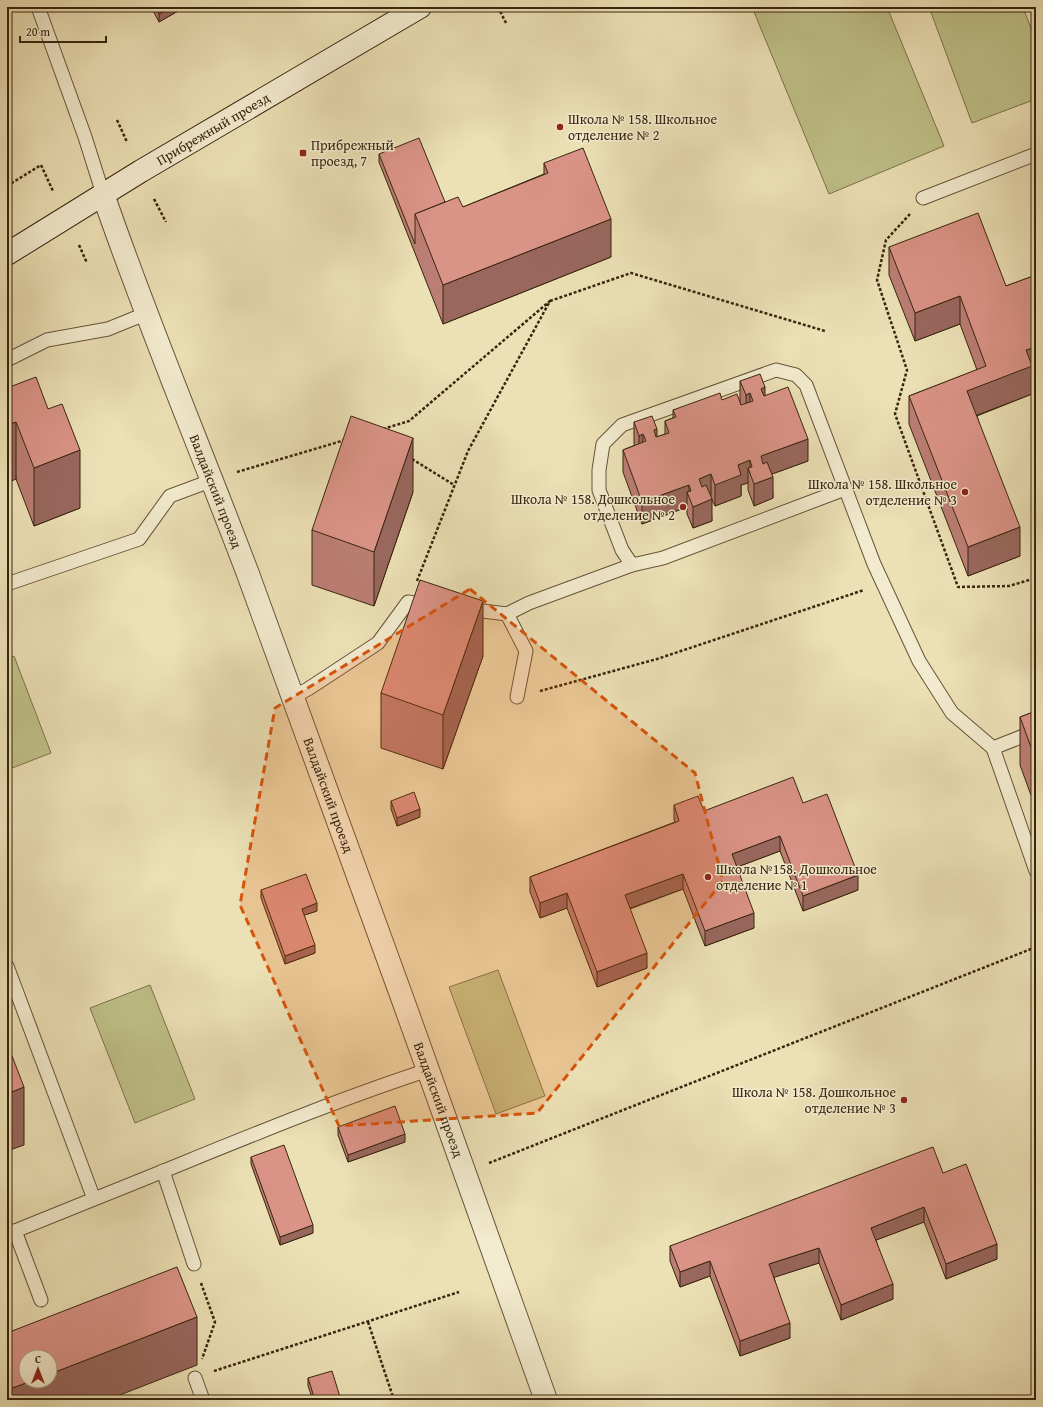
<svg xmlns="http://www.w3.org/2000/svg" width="1043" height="1407" font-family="'Gentium Book Plus',serif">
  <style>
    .green { fill: #bfc088; stroke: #7c724b }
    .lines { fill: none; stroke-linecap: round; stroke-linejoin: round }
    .lane-casing { stroke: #655438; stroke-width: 15 }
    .street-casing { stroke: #655438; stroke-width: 24 }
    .secondary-casing { stroke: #38250e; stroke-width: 24 }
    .path { stroke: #38250e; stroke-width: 2.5; stroke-dasharray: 3 2; stroke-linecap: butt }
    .lane { stroke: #f3ebcf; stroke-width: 13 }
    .street { stroke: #f3ebcf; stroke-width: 22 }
    .secondary { stroke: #f3ebcf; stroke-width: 22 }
    .wall { fill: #bb7e74; stroke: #38250e }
    .shaded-wall { fill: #99675e; stroke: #38250e }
    .building { fill: #da9387; stroke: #38250e }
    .marked { fill: #d6540c; fill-opacity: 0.2; stroke: #d6540c; stroke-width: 3; stroke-dasharray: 8 5; stroke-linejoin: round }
    .poi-dot { fill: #8f2418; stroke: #f3ebcf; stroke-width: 1.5 }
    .labels { text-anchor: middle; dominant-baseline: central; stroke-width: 3; stroke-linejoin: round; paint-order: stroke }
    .poi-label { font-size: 14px; fill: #38250e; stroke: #f3ebcf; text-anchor: start }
    .street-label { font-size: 14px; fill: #38250e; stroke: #f3ebcf }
  </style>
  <rect width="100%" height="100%" fill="#ece0b5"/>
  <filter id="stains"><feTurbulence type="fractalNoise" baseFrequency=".005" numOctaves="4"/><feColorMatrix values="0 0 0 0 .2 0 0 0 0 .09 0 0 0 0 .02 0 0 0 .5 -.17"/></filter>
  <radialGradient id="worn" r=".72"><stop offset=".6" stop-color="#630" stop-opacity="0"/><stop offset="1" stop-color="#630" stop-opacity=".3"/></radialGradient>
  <g class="green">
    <path d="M752,7H887L944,146L829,194Z"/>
    <path d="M929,7H1023L1036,42V99L972,123Z"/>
    <path d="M14,656L51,753L7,770V659Z"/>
    <path d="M498,970L545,1096L496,1114L449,987Z"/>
    <path d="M150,985L195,1099L135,1123L90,1008Z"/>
  </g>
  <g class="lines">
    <defs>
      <g id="lane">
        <path d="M38,7L85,137L103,194"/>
        <path d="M923,198L1036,154"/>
        <path d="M7,360L47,340L108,329L145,314"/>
        <path d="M845,489L663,558L632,565L622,550L599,490V470L603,444L622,425L776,370L796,375L806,385L874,564L919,661L952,713L993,748"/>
        <path d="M7,584L139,539L170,496L213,480"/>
        <path d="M466,609L507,614L526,651L517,697"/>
        <path d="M507,614L529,603L632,565"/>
        <path d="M293,697L308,689L378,643L408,602L429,605"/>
        <path d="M1036,731L993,748L1036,871"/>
        <path d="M7,966L94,1199C205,1155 315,1107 428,1070"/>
        <path d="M163,1171L194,1264"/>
        <path d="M7,1231H15L94,1199"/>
        <path d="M15,1231L41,1300"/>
        <path d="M195,1378L203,1400"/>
      </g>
      <g id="street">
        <path id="s1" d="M103,194C147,322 200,447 248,574C349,849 448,1124 546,1400"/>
      </g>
      <g id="secondary">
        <path id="s2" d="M7,254L141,171L420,7"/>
      </g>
    </defs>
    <use href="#lane" class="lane-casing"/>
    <use href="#street" class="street-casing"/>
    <use href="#secondary" class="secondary-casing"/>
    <g class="path">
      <path d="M498,7L506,23"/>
      <path d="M117,120L127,142"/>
      <path d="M7,186L41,165L53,191"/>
      <path d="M154,199L166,222"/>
      <path d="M910,214L886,240L877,280L907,370L895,414L958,587L1009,586L1036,578"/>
      <path d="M79,245L87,263"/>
      <path d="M550,301L631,273L825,331"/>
      <path d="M383,429L409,421L550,301L468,451L417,581"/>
      <path d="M412,459L454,485"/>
      <path d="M237,472L345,440"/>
      <path d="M540,691L657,659L864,590"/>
      <path d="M489,1163L1036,947"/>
      <path d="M201,1283L215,1322L202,1359"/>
      <path d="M368,1322L394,1400"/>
      <path d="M214,1371L459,1292"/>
    </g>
    <use href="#lane" class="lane"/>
    <use href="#street" class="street"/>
    <use href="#secondary" class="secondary"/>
  </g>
  <g class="wall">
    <path d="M151,7H185L159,22Z"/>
    <path d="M379,154L445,202L463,207L544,174V163L611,257L443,324L379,162Z"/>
    <path d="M889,247L1006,286L1036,275V375L1032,376V394L977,416L1020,556L968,576L909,424V396L977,370L960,324L915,341L889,275Z"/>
    <path d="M740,381L765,396L808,461L772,474L773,498L754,506L748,490V483L741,485V496L715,506L710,496L712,521L693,528L687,514V507L642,524L623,472V450L635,445L634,444V422L657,437L665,434V421L673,418V410L722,400L741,405L740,403Z"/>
    <path d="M7,388L80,508L34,526L16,479Z"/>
    <path d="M413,492L374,606L312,585V530Z"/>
    <path d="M483,656L443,769L381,748V693Z"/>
    <path d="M1036,711V809L1020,765V717Z"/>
    <path d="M391,801L420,817L397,826L391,809Z"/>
    <path d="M803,803L858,890L803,911L780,851L737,867L754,928L705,946L683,889L630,909L647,968L597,987L567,908L540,918L530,892V877L675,822L674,820V805L704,811Z"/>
    <path d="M261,890L317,911L304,915L315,953L285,964L261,898Z"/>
    <path d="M338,1127L405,1142L348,1162L338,1135Z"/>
    <path d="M251,1157L313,1233L280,1245L251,1164Z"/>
    <path d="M943,1173L997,1259L946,1279L924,1222L876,1240L893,1299L841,1320L819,1263L774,1277L790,1338L740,1356L710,1276L680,1287L670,1261V1246Z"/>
    <path d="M308,1378L341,1400H313L308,1386Z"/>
  </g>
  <g class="shaded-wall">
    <path d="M172,7H185L159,22V14Z"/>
    <path d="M611,219V257L443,324V285Z"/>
    <path d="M960,296V324L915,341V313Z"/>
    <path d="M1036,347V375L1032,376V394L967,419V391L1026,350Z"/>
    <path d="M765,387V409L761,389Z"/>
    <path d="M750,393V415L746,416V395Z"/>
    <path d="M16,422V479L7,483V425Z"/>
    <path d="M657,429V451L654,430Z"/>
    <path d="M643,434V456L639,457V436Z"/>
    <path d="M413,438V492L374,606V552Z"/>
    <path d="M808,439V461L761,478V456Z"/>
    <path d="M80,450V508L34,526V468Z"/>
    <path d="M750,460V473L748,468V483L741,485V496L715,506V485L738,465Z"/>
    <path d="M711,474V496L699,501V479Z"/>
    <path d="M773,477V498L754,506V484Z"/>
    <path d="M689,485V496L687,492V507L642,524V502Z"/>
    <path d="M712,499V521L693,528V507Z"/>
    <path d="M1020,527V556L968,576V547Z"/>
    <path d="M483,601V656L443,769V715Z"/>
    <path d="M420,809V817L397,826V818Z"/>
    <path d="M780,836V851L732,869V854Z"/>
    <path d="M683,874V889L625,910V895Z"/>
    <path d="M858,875V890L803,911V896Z"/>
    <path d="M567,893V908L540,918V903Z"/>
    <path d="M317,903V911L302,916V909Z"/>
    <path d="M754,913V928L705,946V931Z"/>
    <path d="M315,945V953L285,964V956Z"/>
    <path d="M647,953V968L597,987V972Z"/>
    <path d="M24,1087V1145L7,1151V1094Z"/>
    <path d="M405,1134V1142L348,1162V1155Z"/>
    <path d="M924,1207V1222L871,1242V1228Z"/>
    <path d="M313,1225V1233L280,1245V1237Z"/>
    <path d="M997,1244V1259L946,1279V1264Z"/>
    <path d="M819,1248V1263L769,1279V1264Z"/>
    <path d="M710,1261V1276L680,1287V1272Z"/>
    <path d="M893,1284V1299L841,1320V1305Z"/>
    <path d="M197,1317V1365L107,1400H7V1390L31,1381H50V1374Z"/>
    <path d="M790,1323V1338L740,1356V1341Z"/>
  </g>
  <g class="building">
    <path d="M155,7H172L159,14Z"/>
    <path d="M419,138L445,202L415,214V244L379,154Z"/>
    <path d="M583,148L611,219L443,285L415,214L458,197L463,207L548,173L544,163Z"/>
    <path d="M978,213L1006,286L1036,275V347L1026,350L1032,366L967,391L1020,527L968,547L909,396L986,366L960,296L915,313L889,247Z"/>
    <path d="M760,374L765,387L761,389L764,396L788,387L808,439L761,456L763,464L767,462L773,477L754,484L748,468L752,467L750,460L738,465L741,475L715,485L711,474L699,479L702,487L706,485L712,499L693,507L687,492L691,491L689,485L642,502L623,450L646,441L643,434L639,436L634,422L652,416L657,429L654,430L656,437L669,433L665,421L676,417L673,410L720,393L722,400L737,394L741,405L753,401L750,393L746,395L740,381Z"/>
    <path d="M36,377L48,409L62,404L80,450L34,468L16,422L7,425V388Z"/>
    <path d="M351,416L413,438L374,552L312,530Z"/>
    <path d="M420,580L483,601L443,715L381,693Z"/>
    <path d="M1036,711V761L1020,717Z"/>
    <path d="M793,777L803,803L827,794L858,875L803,896L780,836L732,854L754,913L705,931L683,874L625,895L647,953L597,972L567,893L540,903L530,877L679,821L674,805L698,796L704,811Z"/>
    <path d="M414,792L420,809L397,818L391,801Z"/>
    <path d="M306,874L317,903L302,909L315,945L285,956L261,890Z"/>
    <path d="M7,1043L24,1087L7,1094Z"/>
    <path d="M395,1106L405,1134L348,1155L338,1127Z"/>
    <path d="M284,1145L313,1225L280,1237L251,1157Z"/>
    <path d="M933,1147L943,1173L966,1164L997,1244L946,1264L924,1207L871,1228L893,1284L841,1305L819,1248L769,1264L790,1323L740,1341L710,1261L680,1272L670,1246Z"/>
    <path d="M177,1267L197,1317L50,1374V1357H26V1381H31L7,1390V1333Z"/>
    <path d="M332,1371L341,1400H315L308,1378Z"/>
  </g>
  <path class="marked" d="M470,589L695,773L723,881L537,1113L339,1126L240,905L275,708Z"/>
  <g class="poi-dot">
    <circle cx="560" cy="127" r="4"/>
    <rect x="299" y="149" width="8" height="8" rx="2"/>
    <circle cx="965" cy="492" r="4"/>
    <circle cx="683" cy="507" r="4"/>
    <circle cx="708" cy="877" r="4"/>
    <circle cx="904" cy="1100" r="4"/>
  </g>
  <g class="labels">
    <g class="poi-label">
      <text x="568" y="119">Школа № 158. Школьное<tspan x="568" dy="16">отделение № 2</tspan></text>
      <text x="311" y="145">Прибрежный<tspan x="311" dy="16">проезд, 7</tspan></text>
      <text x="957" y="484" text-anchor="end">Школа № 158. Школьное<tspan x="957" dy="16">отделение № 3</tspan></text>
      <text x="675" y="499" text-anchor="end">Школа № 158. Дошкольное<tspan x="675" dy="16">отделение № 2</tspan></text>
      <text x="716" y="869">Школа №158. Дошкольное<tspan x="716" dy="16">отделение № 1</tspan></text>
      <text x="896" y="1092" text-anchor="end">Школа № 158. Дошкольное<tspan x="896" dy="16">отделение № 3</tspan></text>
    </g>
    <g class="street-label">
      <text stroke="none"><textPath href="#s2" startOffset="241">Прибрежный проезд</textPath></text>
      <text stroke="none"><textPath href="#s1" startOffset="318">Валдайский проезд</textPath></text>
      <text stroke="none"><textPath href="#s1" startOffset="642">Валдайский проезд</textPath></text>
      <text stroke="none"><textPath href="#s1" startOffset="966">Валдайский проезд</textPath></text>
    </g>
  </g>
  <rect width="1043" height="1407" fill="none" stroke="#ece0b5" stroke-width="24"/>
  <rect x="8" y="8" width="1027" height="1391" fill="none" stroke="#38250e" stroke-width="2"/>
  <rect x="12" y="12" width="1019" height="1383" fill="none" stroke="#38250e"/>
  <g transform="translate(38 1369)"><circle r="19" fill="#f3ebcf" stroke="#a89c82"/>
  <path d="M0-3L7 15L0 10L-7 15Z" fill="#8f2418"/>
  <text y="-6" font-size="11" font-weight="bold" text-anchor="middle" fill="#38250e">С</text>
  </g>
  <path d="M20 36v6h86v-6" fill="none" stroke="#38250e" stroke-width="2"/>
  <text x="26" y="36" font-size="12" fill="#38250e" stroke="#f3ebcf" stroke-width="3" paint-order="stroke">20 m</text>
  <rect width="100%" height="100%" filter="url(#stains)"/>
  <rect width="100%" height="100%" fill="url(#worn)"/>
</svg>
